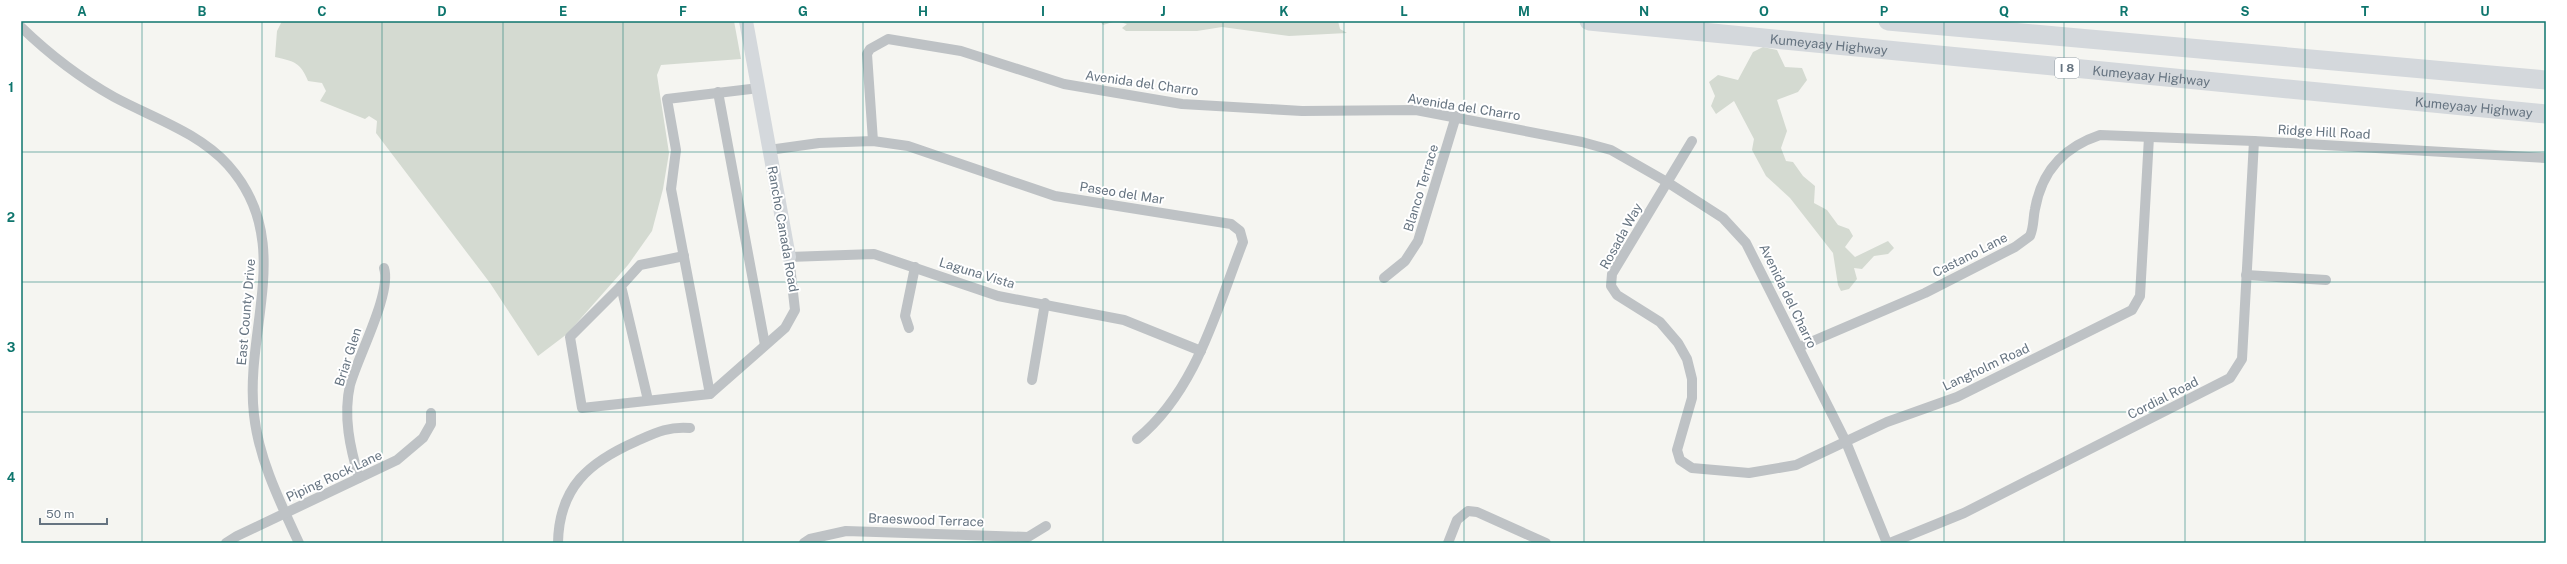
<svg xmlns="http://www.w3.org/2000/svg" width="2567" height="564" font-family="'Public Sans',sans-serif">
  <style>
    .green { fill: #d4dad1 }
    .lines { fill: none; stroke-linecap: round; stroke-linejoin: round }
    .street { stroke: #bec2c5; stroke-width: 10 }
    .secondary { stroke: #d4d8dc; stroke-width: 14 }
    .highway { stroke: #d4d8dc; stroke-width: 19 }
    .grid { fill: none; stroke: #0f766e; stroke-width: 1; stroke-opacity: 0.55 }
    .labels { text-anchor: middle; dominant-baseline: central; stroke-width: 4; stroke-linejoin: round; paint-order: stroke }
    .shield { fill: #fff; stroke: #949ea7; stroke-width: 1 }
    .shield-label { font-size: 12px; font-weight: bold; fill: #667481 }
    .street-label { font-size: 13px; fill: #667481; stroke: #fff }
    .neatline { fill: none; stroke: #0f766e; stroke-width: 1.5 }
    .grid-label { font-size: 13px; text-anchor: middle; font-weight: bold; fill: #0f766e }
  </style>
  <rect width="100%" height="100%" fill="#f5f5f1"/>
  <g class="green">
    <path d="M282,21H734L741,59L661,65L657,75L669,153L663,189L652,231L628,265L567,334L538,356L490,283L376,133L377,121L369,116L365,119L320,101L326,91L322,83L308,81C301,63 294,61 275,57L277,31Z"/>
    <path d="M1100,21H1338L1340,29L1347,33L1289,36L1222,27L1197,31H1126L1122,28L1127,24L1116,21L1103,25Z"/>
    <path d="M1763,47L1777,50L1785,67L1802,68L1807,80L1798,92L1777,100L1787,131L1781,148L1786,161L1793,162L1803,176L1815,186L1814,203L1827,210L1838,225L1849,229L1853,236L1845,247L1855,257L1888,241L1894,248L1888,254L1874,256L1862,269L1854,268L1857,279L1849,289L1841,291L1838,285L1833,253L1790,198L1766,176L1752,150L1754,139L1734,101L1716,114L1711,106L1715,96L1709,82L1718,75L1738,80L1753,52Z"/>
  </g>
  <g class="lines">
    <g class="street">
      <path d="M21,27C49,54 80,78 114,97C153,118 198,132 228,165C296,241 244,328 254,415C259,460 280,502 299,543"/>
      <path d="M718,92L765,345"/>
      <path d="M873,141L867,54L870,49L888,39L961,51L1064,84L1182,104L1302,111L1416,110L1582,142L1611,150L1667,182L1723,218L1746,243L1846,442L1887,543"/>
      <path d="M1692,141L1612,274L1611,286L1617,295L1660,322L1678,343L1687,359L1692,379V398L1677,450L1680,460L1692,468L1749,473L1796,465L1887,422L1957,397L2132,310L2140,296L2149,137"/>
      <path d="M769,150L819,143L873,141L908,146L1055,196L1231,224L1240,231L1243,242C1216,311 1196,391 1137,439"/>
      <path d="M2246,275L2326,280"/>
      <path d="M1384,278L1405,261L1418,241L1456,116"/>
      <path d="M621,286L570,337L582,408L710,394L785,328L795,310L789,257L874,254L998,296L1124,320L1201,351"/>
      <path d="M909,328L905,316L915,267"/>
      <path d="M1799,347L1925,293L2015,247L2030,236C2034,227 2033,218 2035,209C2042,170 2064,147 2100,135L2254,141L2546,158"/>
      <path d="M1032,380L1045,303"/>
      <path d="M710,394L671,189L676,150L667,99L759,88"/>
      <path d="M648,400L621,286L640,265L684,256"/>
      <path d="M359,478C350,448 343,416 350,385C358,356 392,293 384,268"/>
      <path d="M226,543L237,536L397,460L423,438L431,424V413"/>
      <path d="M558,543C559,487 589,462 637,441C655,433 669,426 690,428"/>
      <path d="M804,543L810,539L846,531L1028,537L1046,526"/>
      <path d="M1448,543L1457,520L1468,511L1477,512L1546,543"/>
      <path d="M1890,543L1964,513L2230,378L2242,359L2254,141"/>
    </g>
    <path class="secondary" d="M746,21L789,257"/>
    <g class="highway">
      <path id="s1" d="M1589,21L2546,114"/>
      <path d="M1888,21L2546,80"/>
    </g>
  </g>
  <path class="grid" d="M142,21V543M262,21V543M382,21V543M503,21V543M623,21V543M743,21V543M863,21V543M983,21V543M1103,21V543M1223,21V543M1344,21V543M1464,21V543M1584,21V543M1704,21V543M1824,21V543M1944,21V543M2064,21V543M2185,21V543M2305,21V543M2425,21V543M21,152H2546M21,282H2546M21,412H2546"/>
  <g class="labels">
    <rect class="shield" x="2055" y="58" width="24" height="20" rx="3"/>
    <g class="shield-label">
      <text x="2067" y="68">I 8</text>
    </g>
    <g class="street-label">
      <text stroke="none"><textPath href="#s1" startOffset="241">Kumeyaay Highway</textPath></text>
      <text stroke="none"><textPath href="#s1" startOffset="565">Kumeyaay Highway</textPath></text>
      <text transform="translate(1142 83) rotate(8)">Avenida del Charro</text>
      <text transform="translate(1464 107) rotate(9)">Avenida del Charro</text>
      <text stroke="none"><textPath href="#s1" startOffset="889">Kumeyaay Highway</textPath></text>
      <text transform="translate(2324 132) rotate(3)">Ridge Hill Road</text>
      <text transform="translate(1421 188) rotate(-73)">Blanco Terrace</text>
      <text transform="translate(1122 193) rotate(9)">Paseo del Mar</text>
      <text transform="translate(783 229) rotate(80)">Rancho Canada Road</text>
      <text transform="translate(1621 236) rotate(-61)">Rosada Way</text>
      <text transform="translate(1970 255) rotate(-27)">Castano Lane</text>
      <text transform="translate(977 273) rotate(17)">Laguna Vista</text>
      <text transform="translate(1788 296) rotate(64)">Avenida del Charro</text>
      <text transform="translate(246 312) rotate(-85)">East County Drive</text>
      <text transform="translate(348 357) rotate(-72)">Briar Glen</text>
      <text transform="translate(1986 367) rotate(-25)">Langholm Road</text>
      <text transform="translate(2163 398) rotate(-27)">Cordial Road</text>
      <text transform="translate(334 476) rotate(-25)">Piping Rock Lane</text>
      <text transform="translate(926 520) rotate(2)">Braeswood Terrace</text>
    </g>
  </g>
  <rect width="2567" height="564" fill="none" stroke="#ffffff" stroke-width="44"/>
  <path d="M40 518v6h67v-6" fill="none" stroke="#667481" stroke-width="2"/>
  <text x="46" y="518" font-size="12" fill="#667481" stroke="#ffffff" stroke-width="3" paint-order="stroke">50 m</text>
  <rect x="22" y="22" width="2523" height="520" class="neatline"/>
  <g class="grid-label">
    <text x="82" y="16">A</text>
    <text x="202" y="16">B</text>
    <text x="322" y="16">C</text>
    <text x="442" y="16">D</text>
    <text x="563" y="16">E</text>
    <text x="683" y="16">F</text>
    <text x="803" y="16">G</text>
    <text x="923" y="16">H</text>
    <text x="1043" y="16">I</text>
    <text x="1163" y="16">J</text>
    <text x="1284" y="16">K</text>
    <text x="1404" y="16">L</text>
    <text x="1524" y="16">M</text>
    <text x="1644" y="16">N</text>
    <text x="1764" y="16">O</text>
    <text x="1884" y="16">P</text>
    <text x="2004" y="16">Q</text>
    <text x="2124" y="16">R</text>
    <text x="2245" y="16">S</text>
    <text x="2365" y="16">T</text>
    <text x="2485" y="16">U</text>
    <text x="11" y="92">1</text>
    <text x="11" y="222">2</text>
    <text x="11" y="352">3</text>
    <text x="11" y="482">4</text>
  </g>
</svg>
